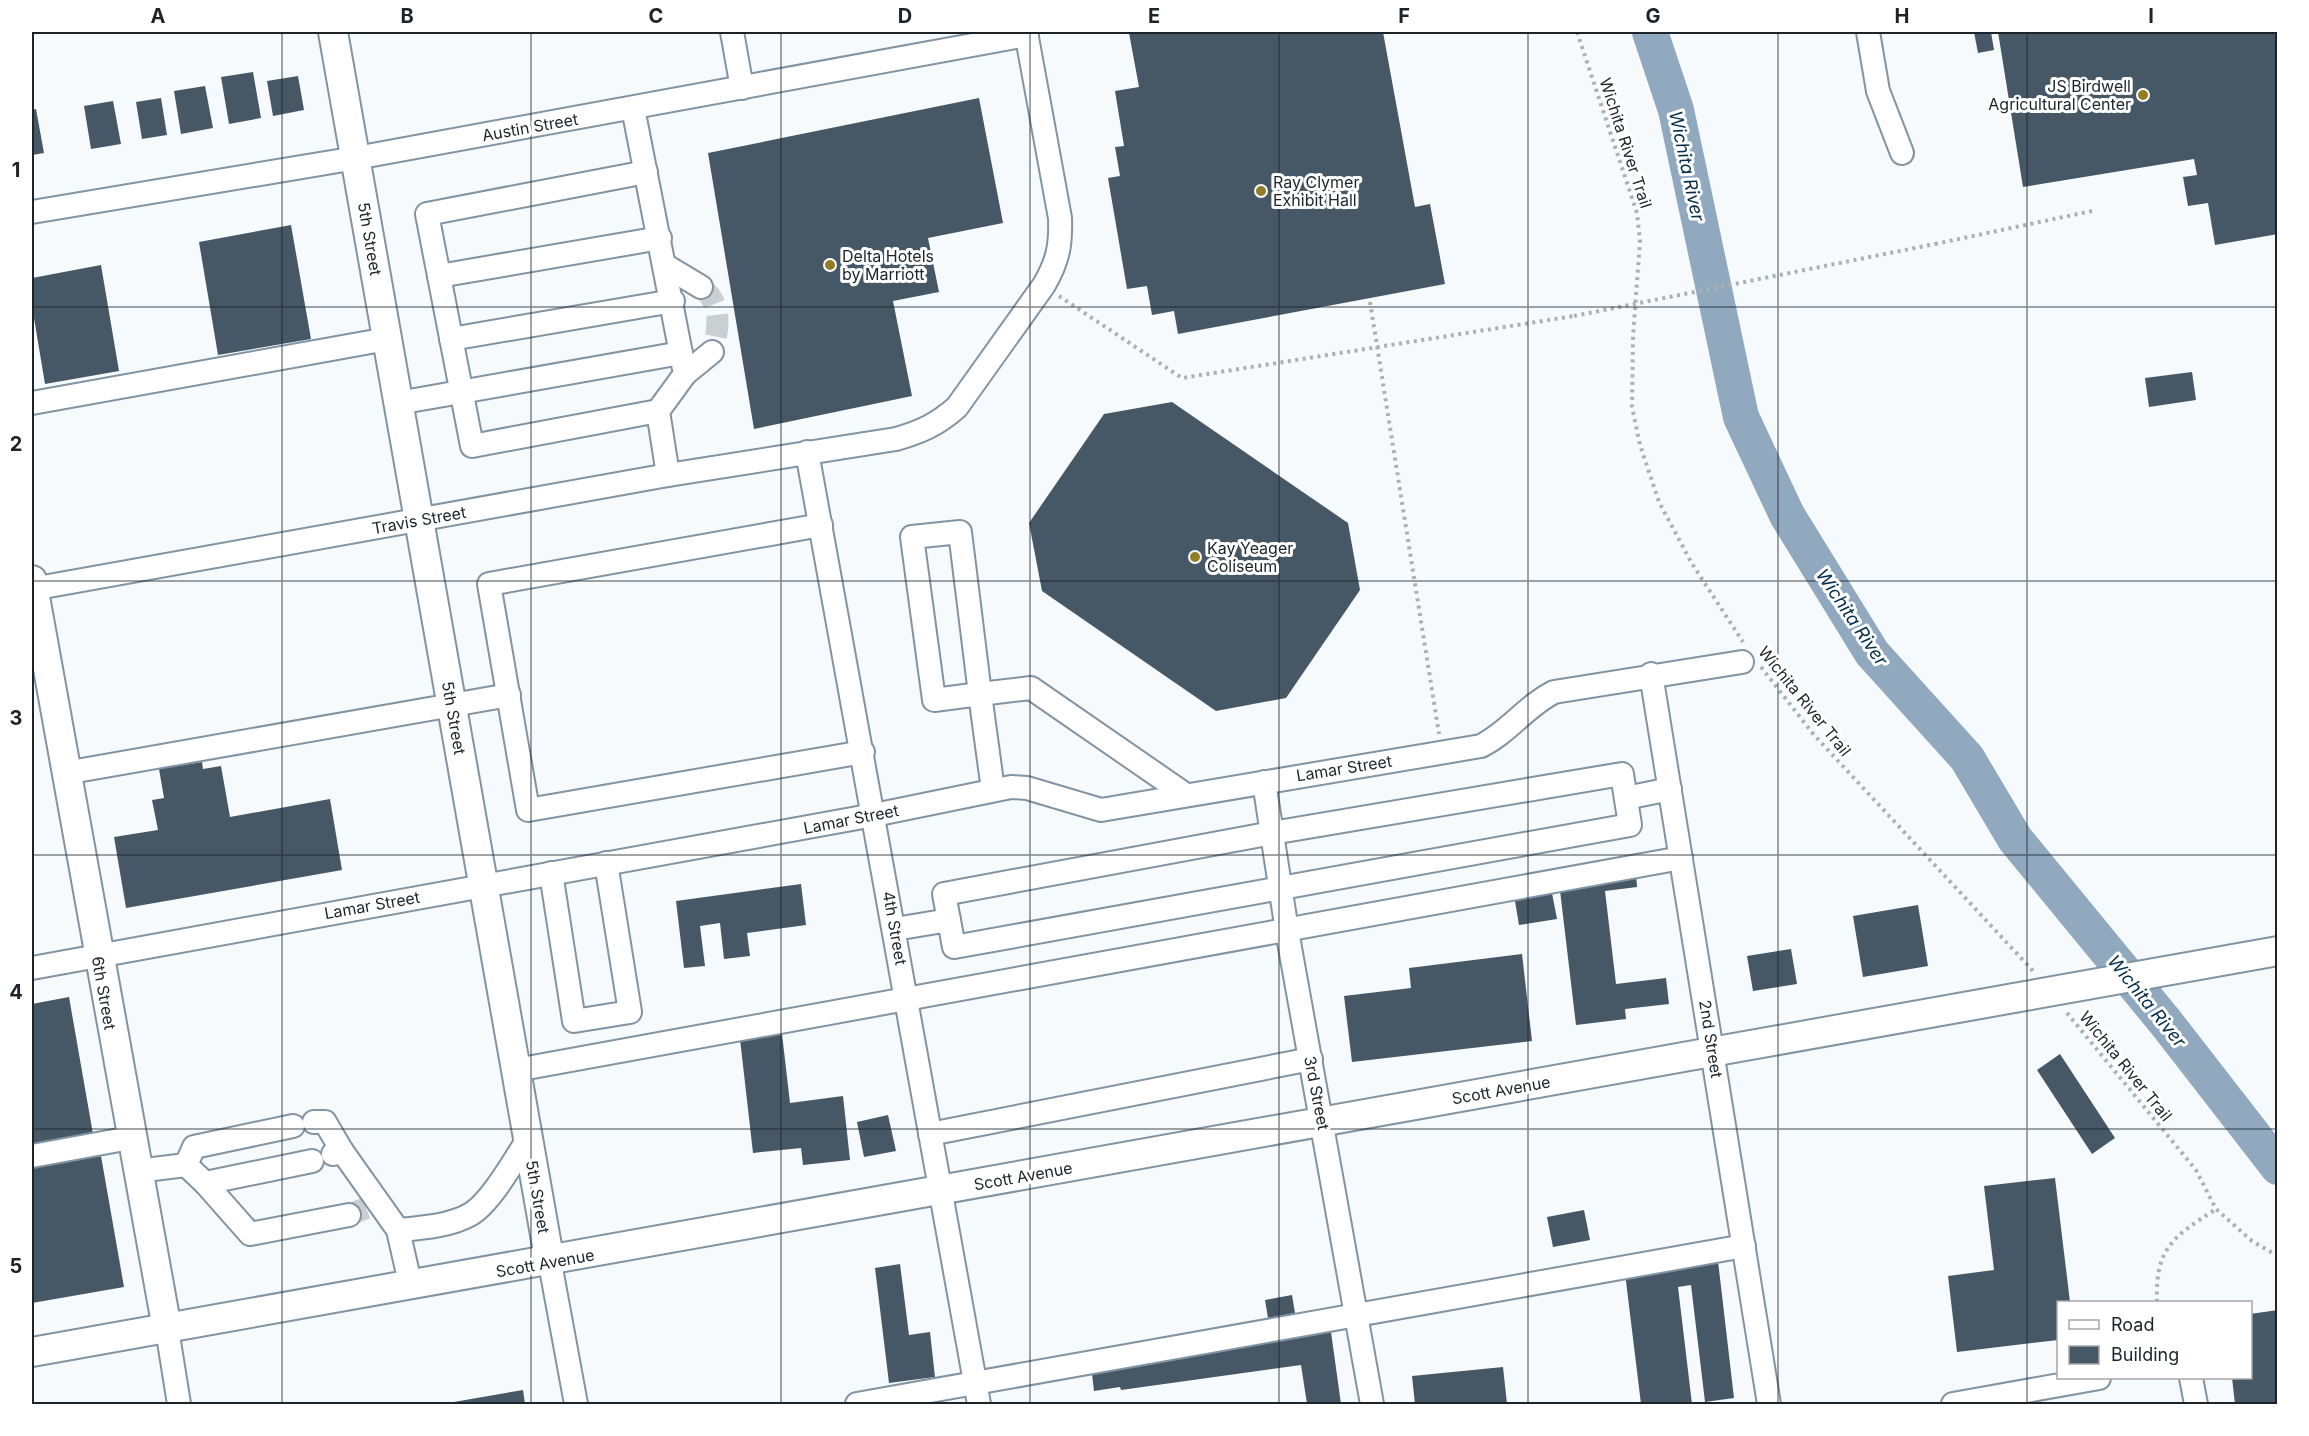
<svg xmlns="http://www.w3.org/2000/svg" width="2309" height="1436" font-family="Inter,sans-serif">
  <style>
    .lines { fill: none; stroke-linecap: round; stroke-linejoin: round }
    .river { stroke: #90a9bf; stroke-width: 36 }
    .building { fill: #465766 }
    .minor-tunnel { stroke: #cacfd3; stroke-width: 22; stroke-dasharray: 22 11; stroke-linecap: butt }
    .minor-casing { stroke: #8194a4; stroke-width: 26 }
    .major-casing { stroke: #8194a4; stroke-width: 32 }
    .path { stroke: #abb0b4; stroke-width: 4; stroke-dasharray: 3 4.5; stroke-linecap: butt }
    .minor { stroke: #fff; stroke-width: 22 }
    .major { stroke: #fff; stroke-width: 28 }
    .major-bridge-casing { stroke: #8194a4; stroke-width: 32; stroke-linecap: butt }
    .path-bridge { stroke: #abb0b4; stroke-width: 4; stroke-dasharray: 3 4.5; stroke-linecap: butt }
    .major-bridge { stroke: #fff; stroke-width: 28 }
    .grid { fill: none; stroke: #1c2329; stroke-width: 1.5; stroke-opacity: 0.55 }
    .poi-dot { fill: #937d24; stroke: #fff; stroke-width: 2 }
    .labels { text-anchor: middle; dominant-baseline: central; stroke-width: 6; stroke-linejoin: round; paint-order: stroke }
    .poi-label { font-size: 16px; fill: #1c2329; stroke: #fff; text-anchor: start }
    .street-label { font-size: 16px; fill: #1c2329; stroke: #fff }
    .water-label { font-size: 18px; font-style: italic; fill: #002d4b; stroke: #fff }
    .neatline { fill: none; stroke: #1c2329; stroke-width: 2 }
    .grid-label { font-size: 20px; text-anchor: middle; font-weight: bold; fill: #1c2329 }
  </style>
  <rect width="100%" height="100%" fill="#f6fafd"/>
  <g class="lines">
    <path class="river" d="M1650,32L1676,110L1741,417L1787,515L1872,653L1967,758L2015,839L2167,1024L2278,1167"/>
  </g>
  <g class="building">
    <path d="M1135,32H1383L1415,207L1430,204L1445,284L1178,334L1174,311L1152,315L1147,286L1127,289L1108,178L1120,176L1115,147L1124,146L1115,91L1139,87L1129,33Z"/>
    <path d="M1974,32H1991L1994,50L1978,53Z"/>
    <path d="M1998,32H2278V234L2215,245L2208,203L2188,206L2183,177L2197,175L2194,159L2023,187Z"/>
    <path d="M253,72L261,118L229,124L221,77Z"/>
    <path d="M298,76L304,110L273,116L267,81Z"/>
    <path d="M205,86L213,128L181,134L174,91Z"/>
    <path d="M161,98L167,135L142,139L136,102Z"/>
    <path d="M979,98L1003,223L928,238L939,292L893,301L912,396L754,429L708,153Z"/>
    <path d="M113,101L121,144L91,149L84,106Z"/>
    <path d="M36,109L44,153L32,155V110Z"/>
    <path d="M291,225L311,339L218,355L199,242Z"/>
    <path d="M101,265L119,371L45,384L32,306V278Z"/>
    <path d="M2192,372L2196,400L2149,407L2145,378Z"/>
    <path d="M1172,402L1348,523L1360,590L1286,698L1216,711L1042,591L1029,523L1104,414Z"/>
    <path d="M202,762L203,769L221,766L230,817L330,799L342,870L126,908L114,837L158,830L152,800L164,798L159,769Z"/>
    <path d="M1636,873L1637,887L1605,891L1616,984L1666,978L1669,1004L1625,1009L1626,1019L1576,1025L1559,882Z"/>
    <path d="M801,884L806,925L747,933L750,956L724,959L720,923L700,926L705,966L684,968L676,901Z"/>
    <path d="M1551,888L1557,919L1519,925L1514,895Z"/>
    <path d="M1918,905L1928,966L1863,977L1853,916Z"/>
    <path d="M1791,949L1797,984L1753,991L1747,956Z"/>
    <path d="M1522,954L1532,1041L1352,1062L1344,996L1411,988L1409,968Z"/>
    <path d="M69,997L93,1134L32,1145V1004Z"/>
    <path d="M782,1034L790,1103L843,1096L850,1160L803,1165L801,1148L753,1153L740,1039Z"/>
    <path d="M2060,1054L2115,1138L2092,1154L2037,1070Z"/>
    <path d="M888,1115L896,1151L864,1157L857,1122Z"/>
    <path d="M101,1156L124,1287L32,1303V1168Z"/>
    <path d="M2055,1178L2070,1302H2058V1340L1957,1352L1948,1276L1994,1270L1984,1186Z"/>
    <path d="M1584,1210L1590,1240L1553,1247L1547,1217Z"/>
    <path d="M1718,1261L1734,1398L1705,1402L1691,1285L1678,1287L1692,1404H1641L1625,1273Z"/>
    <path d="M900,1264L909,1335L930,1332L935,1377L889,1383L875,1268Z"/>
    <path d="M1292,1295L1295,1313L1268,1318L1265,1300Z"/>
    <path d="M2278,1310V1404H2235L2232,1378H2250V1314Z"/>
    <path d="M1331,1332L1341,1404H1307L1301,1365L1121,1390L1120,1387L1094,1391L1091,1365Z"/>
    <path d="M1503,1367L1507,1404H1415L1412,1376Z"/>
    <path d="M523,1390L525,1404H448V1403Z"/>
  </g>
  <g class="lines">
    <g class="minor-tunnel">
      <path d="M701,287C723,304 719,328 712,352"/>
      <path d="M349,1215L366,1208"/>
    </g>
    <defs>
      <g id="minor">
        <path d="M732,32L742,88"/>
        <path d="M1868,32L1878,91L1902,153"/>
        <path d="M633,108L685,374L658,411L668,475"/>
        <path d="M646,172L427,214L472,446L658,411"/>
        <path d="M32,212L356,158L1027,35"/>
        <path d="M666,266L701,287"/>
        <path d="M439,276L660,238"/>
        <path d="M451,339L673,301"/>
        <path d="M685,374L712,352"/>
        <path d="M32,403L387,339"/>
        <path d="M398,403L681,353"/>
        <path d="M807,452L979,1404"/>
        <path d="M821,525L489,584L528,810L863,752"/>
        <path d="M960,532L980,694L934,700L912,537Z"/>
        <path d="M32,589L668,475L896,439C921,432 938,424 957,407L1044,285C1058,261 1061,245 1060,218L1026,32"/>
        <path d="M1651,674L1769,1404"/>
        <path d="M65,773L509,695"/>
        <path d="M1622,774L1630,825L954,947L944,894L1272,833Z"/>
        <path d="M1264,782L1287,931L1372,1404"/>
        <path d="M993,790L980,694L1031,688L1186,795"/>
        <path d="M1626,798L1670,789"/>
        <path d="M551,873L574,1021L630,1012L606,863"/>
        <path d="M895,929L949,920"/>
        <path d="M32,968L874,815L1011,787L1027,788L1101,810L1481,746C1509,732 1526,706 1554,692L1742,662"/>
        <path d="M516,1070L1681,858"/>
        <path d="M314,1122H325L342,1151"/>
        <path d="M930,1134L1311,1059"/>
        <path d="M333,1154L342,1151L398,1230L411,1287"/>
        <path d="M32,1156L130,1138"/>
        <path d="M186,1165L194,1147L293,1126"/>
        <path d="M137,1171L186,1165L205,1183L312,1161"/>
        <path d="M205,1183L250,1234L349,1215"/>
        <path d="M398,1230C421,1228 451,1226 471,1214C491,1202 515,1159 528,1139"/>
        <path d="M550,1263L576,1404"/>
        <path d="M167,1329L179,1404"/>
        <path d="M2191,1378L2196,1404"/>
        <path d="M857,1404L1744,1246"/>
        <path d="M1953,1404L2099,1378"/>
      </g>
      <g id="major">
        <path d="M333,32L550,1263"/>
        <path d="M32,580L167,1329"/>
        <path d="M32,1352C694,1240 1353,1113 2014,998"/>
      </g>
    </defs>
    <use href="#minor" class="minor-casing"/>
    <use href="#major" class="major-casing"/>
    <g class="path">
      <path d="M1577,32L1637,213L1640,241L1633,337L1632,407L1640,445L1659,502L1691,562L1743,642"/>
      <path d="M1935,244L2092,211"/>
      <path d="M1059,296L1182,378L1574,316"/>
      <path d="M1370,302L1439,734"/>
      <path d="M1761,667L1814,735L2034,972"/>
      <path d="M2067,1013L2196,1170L2216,1209L2252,1241L2278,1256"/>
      <path d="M2157,1302C2155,1248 2173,1237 2216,1209"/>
    </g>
    <use href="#minor" class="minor"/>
    <use href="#major" class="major"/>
    <defs>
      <path id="major-bridge" d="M2014,998L2278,951"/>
    </defs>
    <use href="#major-bridge" class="major-bridge-casing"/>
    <path class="path-bridge" d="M1574,316L1935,244"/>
    <use href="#major-bridge" class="major-bridge"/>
  </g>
  <path class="grid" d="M282,32V1404M531,32V1404M781,32V1404M1030,32V1404M1279,32V1404M1528,32V1404M1778,32V1404M2027,32V1404M32,307H2278M32,581H2278M32,855H2278M32,1129H2278"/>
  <g class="poi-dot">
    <circle cx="2143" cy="95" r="6"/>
    <circle cx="1261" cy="191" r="6"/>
    <circle cx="830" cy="265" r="6"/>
    <circle cx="1195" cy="557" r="6"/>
  </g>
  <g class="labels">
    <g class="poi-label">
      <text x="2131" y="86" text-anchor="end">JS Birdwell<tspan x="2131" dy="18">Agricultural Center</tspan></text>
      <text x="1273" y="182">Ray Clymer<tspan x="1273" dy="18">Exhibit Hall</tspan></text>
      <text x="842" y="256">Delta Hotels<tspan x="842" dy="18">by Marriott</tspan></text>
      <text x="1207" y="548">Kay Yeager<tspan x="1207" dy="18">Coliseum</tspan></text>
    </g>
    <g class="street-label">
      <text transform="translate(530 127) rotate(-10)">Austin Street</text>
      <text transform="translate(1626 143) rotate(72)">Wichita River Trail</text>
      <text transform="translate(370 239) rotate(80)">5th Street</text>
      <text transform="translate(419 520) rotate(-10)">Travis Street</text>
      <text transform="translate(1805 701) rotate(51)">Wichita River Trail</text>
      <text transform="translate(454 718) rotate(80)">5th Street</text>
      <text transform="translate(1344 768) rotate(-9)">Lamar Street</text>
      <text transform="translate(851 819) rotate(-11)">Lamar Street</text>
      <text transform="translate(372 905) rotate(-10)">Lamar Street</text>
      <text transform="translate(895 928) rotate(80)">4th Street</text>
      <text transform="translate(104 993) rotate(80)">6th Street</text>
      <text transform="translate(1711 1039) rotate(81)">2nd Street</text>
      <text transform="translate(2126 1066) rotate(51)">Wichita River Trail</text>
      <text transform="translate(1501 1090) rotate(-10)">Scott Avenue</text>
      <text transform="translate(1317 1093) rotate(79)">3rd Street</text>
      <text transform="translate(1023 1176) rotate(-10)">Scott Avenue</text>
      <text transform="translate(538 1197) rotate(80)">5th Street</text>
      <text transform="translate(545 1263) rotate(-10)">Scott Avenue</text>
    </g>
    <g class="water-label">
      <text transform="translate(1687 166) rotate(78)">Wichita River</text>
      <text transform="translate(1852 617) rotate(56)">Wichita River</text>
      <text transform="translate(2147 1001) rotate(51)">Wichita River</text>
    </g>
  </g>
  <rect width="2309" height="1436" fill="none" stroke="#ffffff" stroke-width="66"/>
  <rect x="2057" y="1301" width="195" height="78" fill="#ffffff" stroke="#a4a7a9" stroke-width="1.5"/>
  <rect x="2069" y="1320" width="30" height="9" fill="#ffffff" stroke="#a4a7a9" stroke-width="1.5"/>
  <text x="2111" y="1331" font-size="18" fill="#1c2329">Road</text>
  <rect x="2069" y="1346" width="30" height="18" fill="#465766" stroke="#a4a7a9" stroke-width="1.5"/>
  <text x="2111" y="1361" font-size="18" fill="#1c2329">Building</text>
  <rect x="33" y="33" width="2243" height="1370" class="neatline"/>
  <g class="grid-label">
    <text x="158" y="23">A</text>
    <text x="407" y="23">B</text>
    <text x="656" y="23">C</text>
    <text x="905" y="23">D</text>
    <text x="1154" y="23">E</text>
    <text x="1404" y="23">F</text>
    <text x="1653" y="23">G</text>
    <text x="1902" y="23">H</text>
    <text x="2151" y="23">I</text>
    <text x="16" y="177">1</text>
    <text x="16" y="451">2</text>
    <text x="16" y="725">3</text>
    <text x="16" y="999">4</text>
    <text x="16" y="1273">5</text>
  </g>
</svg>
